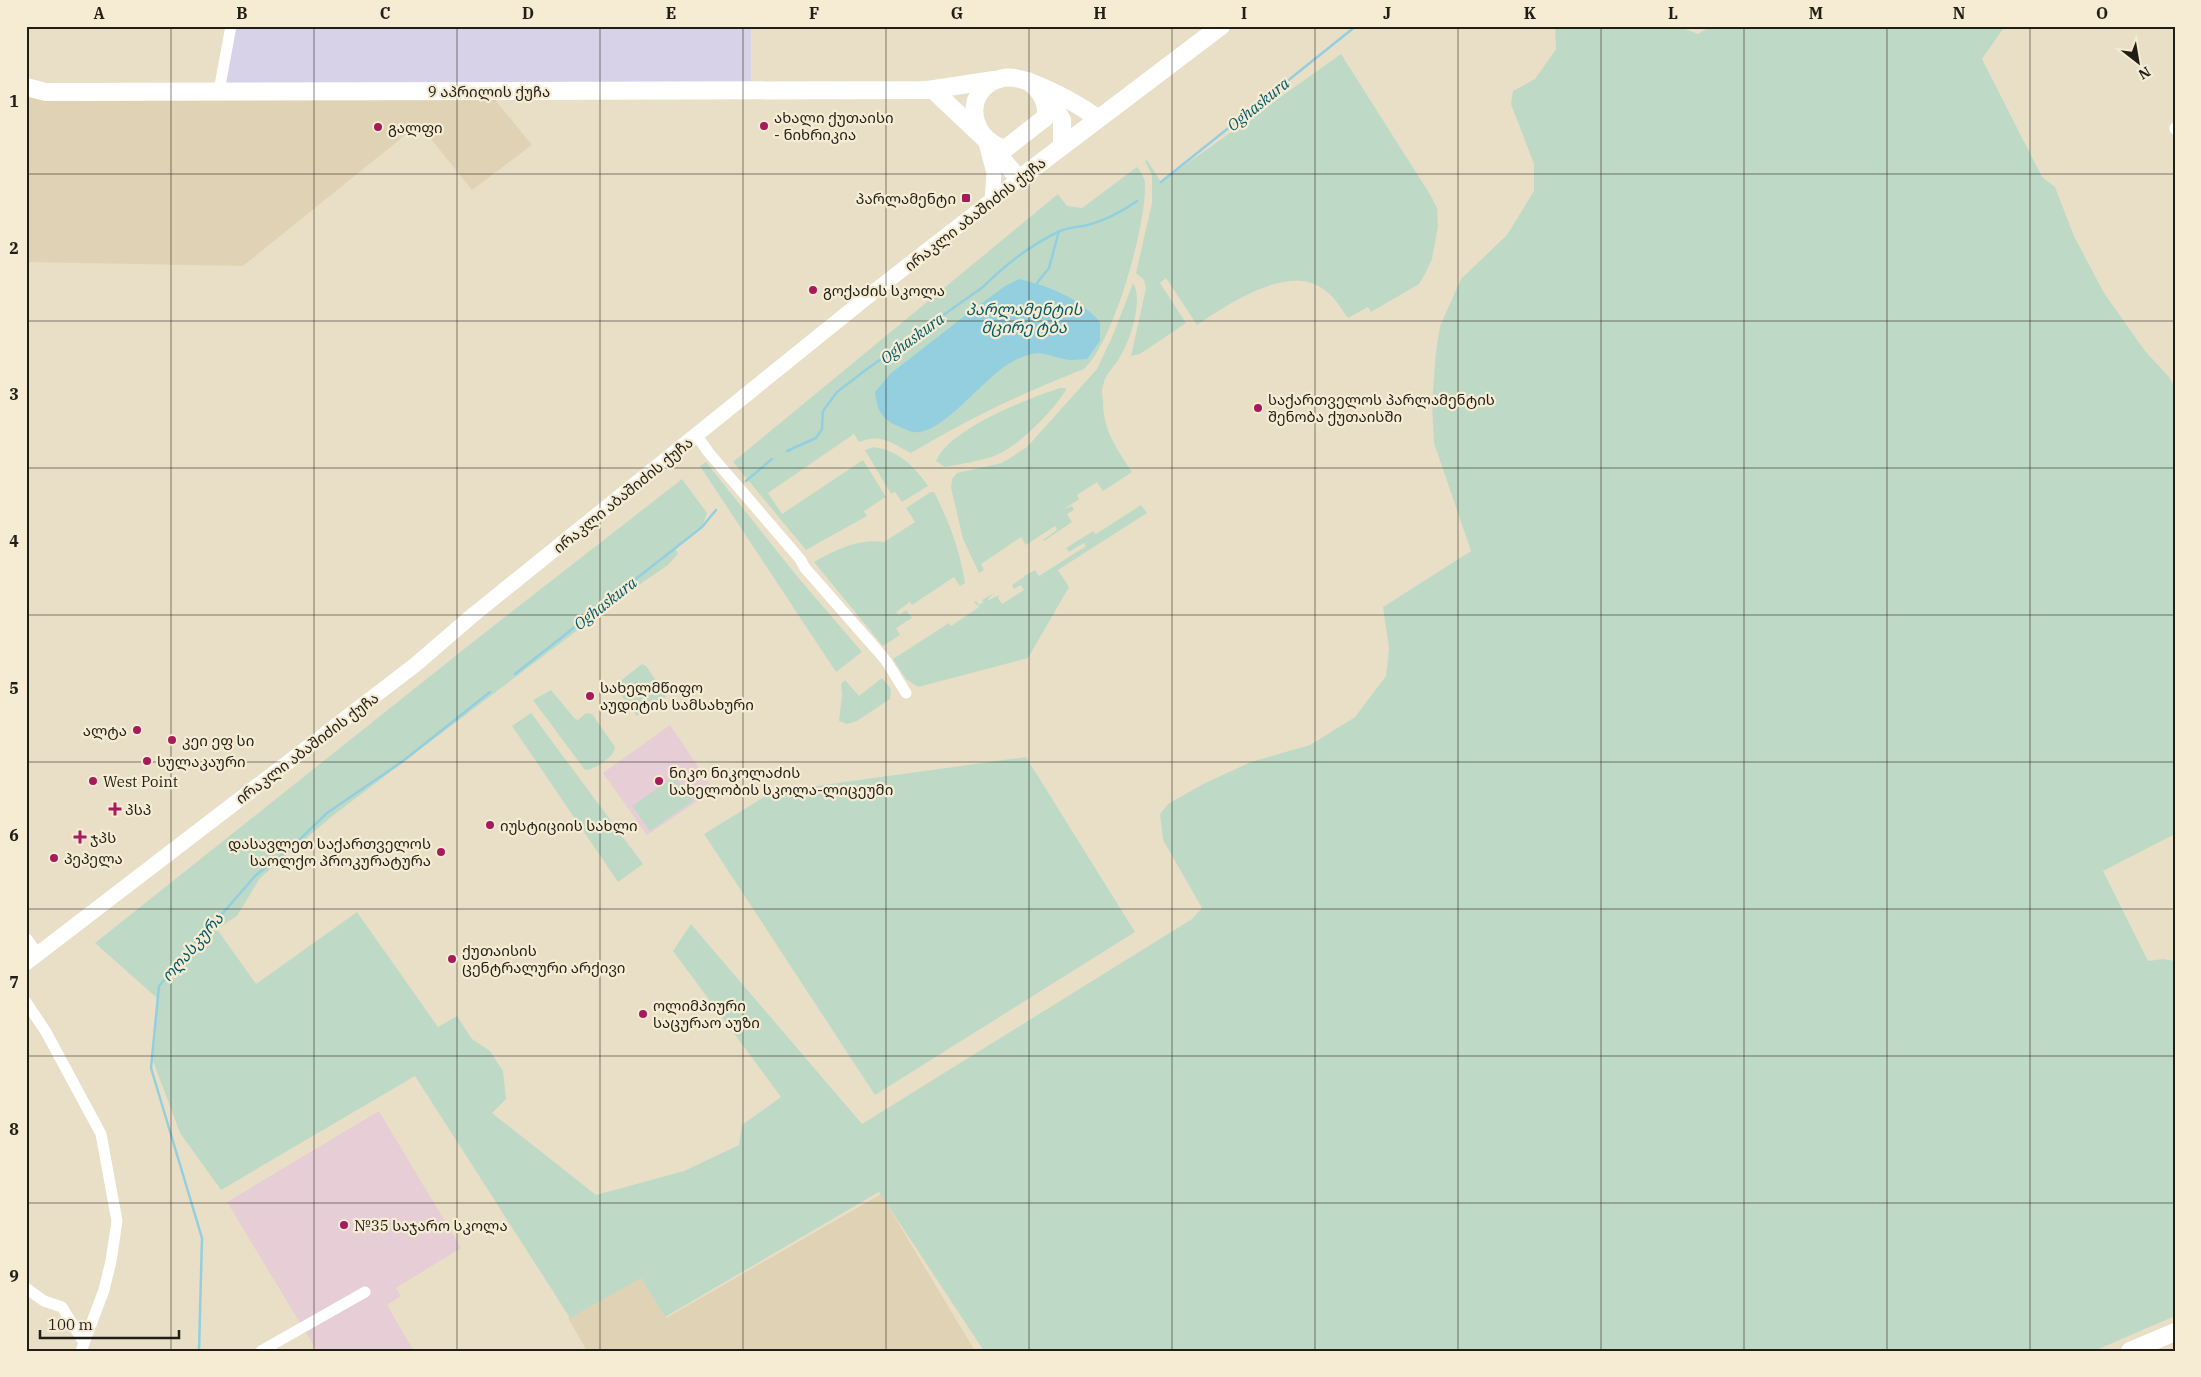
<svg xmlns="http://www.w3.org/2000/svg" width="2201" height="1377" font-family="'IBM Plex Serif','Noto Sans Georgian',serif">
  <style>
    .built { fill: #e0d3b5 }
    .industrial { fill: #d8d2e8 }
    .education { fill: #e7ced6 }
    .green { fill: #bedac7 }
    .water { fill: #93cfde }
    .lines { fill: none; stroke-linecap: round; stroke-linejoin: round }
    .stream { stroke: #93cfde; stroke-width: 2.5 }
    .street { stroke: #fff; stroke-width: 11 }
    .secondary { stroke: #fff; stroke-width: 15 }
    .primary { stroke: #fff; stroke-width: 18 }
    .grid { fill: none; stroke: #211e15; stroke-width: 1; stroke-opacity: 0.55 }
    .poi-dot { fill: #a71a5c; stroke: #f6ecd4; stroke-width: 2 }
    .labels { text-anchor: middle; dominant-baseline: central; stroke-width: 4.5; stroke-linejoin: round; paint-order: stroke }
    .street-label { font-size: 15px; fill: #211e15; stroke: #f6ecd4 }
    .poi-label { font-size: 15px; fill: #211e15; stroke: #f6ecd4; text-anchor: start }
    .water-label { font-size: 16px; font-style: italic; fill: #005969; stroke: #f6ecd4 }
    .neatline { fill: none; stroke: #211e15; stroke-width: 2 }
    .grid-label { font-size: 16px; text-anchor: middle; font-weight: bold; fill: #211e15 }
  </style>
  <rect width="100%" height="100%" fill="#e9dfc7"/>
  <g class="built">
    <path d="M488,91L532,145L472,190L419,124L243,266L26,262V99L28,98L46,92Z"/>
    <path d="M881,1194L975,1351H587L568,1318L641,1275L666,1318Z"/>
  </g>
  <path class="industrial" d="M230,26H751V94L219,91Z"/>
  <g class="education">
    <path d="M670,725L714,790L647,835L603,773Z"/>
    <path d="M379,1111L461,1248L396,1288L401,1296L387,1305L413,1349L410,1351H317L227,1202Z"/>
  </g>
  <g class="green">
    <path d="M1555,26H1678L1698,34L1711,26H2002L2003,29L1982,59L2042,177L2055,187L2074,236L2104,293L2145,351L2169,377L2175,387V834L2103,871L2148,961L2163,959L2175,961V1316L2094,1351H984L879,1192L665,1317L641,1278L570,1318L415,1076L221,1190L180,1133L153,1061L158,999L95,943L478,638L682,479L707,513L702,527L675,548L678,554L668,565L620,598L331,817L260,878L237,916L217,929L256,984L357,912L438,1027L457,1016L472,1039L490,1051L503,1071L506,1099L492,1113L596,1195L684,1171L739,1145L742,1125L781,1097L673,951L691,924L862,1124L1192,919L1202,908L1163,840L1160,814L1168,804L1205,783L1251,762L1310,745L1355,717L1386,676L1389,648L1383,607L1471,551L1434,443L1432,403L1436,351L1440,326L1461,279L1507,235L1534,191V164L1511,104L1513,91L1535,79L1556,49Z"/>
    <path d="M1341,54L1431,196L1437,208L1438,227L1432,259L1425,274L1419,284L1371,312L1368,307L1348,318C1340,307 1334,296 1323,289C1288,263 1227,305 1197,325L1166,278L1160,283L1186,323L1140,354L1131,356L1146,288L1144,280L1136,273L1152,203V175L1145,161L1147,160L1161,182Z"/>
    <path d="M1137,167C1142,174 1146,179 1145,188C1145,229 1114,341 1084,369C1022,393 968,419 911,453C891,443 881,433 859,442L854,434L768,493L782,514L863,460L886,497L864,511L867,516L806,550L733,462L1058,194L1067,206L1082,208Z"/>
    <path d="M1133,283C1144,299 1130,341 1120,357C1114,367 1105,374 1103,386C1101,391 1103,397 1103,402C1103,430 1117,449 1132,472L1103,491L1097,482L1077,495L1079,499L1064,509L1072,506L1074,510L1067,514L1072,522L1044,541L1043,540L1057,530L1055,526L1026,545L1021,537L981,564L984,570L979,573L963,539L951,488L952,479L957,473L1002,463L1027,447L1097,369L1113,335Z"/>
    <path d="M1060,388H1066V390C1052,412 1017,449 991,457C976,462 960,464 945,467L936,461C949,429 1029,398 1060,388Z"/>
    <path d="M874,447C899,451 914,466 928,486L902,502L895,492L891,494L865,450Z"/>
    <path d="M706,462L796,575L862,652L836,672L700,466Z"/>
    <path d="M931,492H934C949,521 960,550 965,583L960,586L954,577L912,605L910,602L896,612L899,615L906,610L912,618L896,628L900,635L883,646L814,562C834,550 860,538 884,542L915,522L906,508Z"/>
    <path d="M1141,505L1147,513L1058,570L1069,587L1028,658L918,687L906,679L893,659L949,623L951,626L979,607L974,602L976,601L979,605L983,602L982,600L994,593L988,599L989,600L999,595L998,598L1002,604L1024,590L1021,585L1014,589L1012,585L1024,577V576L1035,570L1039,576L1086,546L1084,543L1069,552L1066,548L1093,531L1096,534Z"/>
    <path d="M642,664L646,666L666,695V697L637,716L614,686Z"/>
    <path d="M882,678L891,689L890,699L857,721L847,724L839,721L842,694L841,684L845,680L859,696Z"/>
    <path d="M551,690L575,719L578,720L586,713L592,714L615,747C615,756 595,770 585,770L533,700Z"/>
    <path d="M531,713L643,864L618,882L512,726Z"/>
    <path d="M1026,757L1135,932L875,1095L704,834L772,792Z"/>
    <path d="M675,776L693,801L650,831L632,806Z"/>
  </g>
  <path class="water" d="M1019,279C1051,287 1078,297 1100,322V341L1087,359C1080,359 1071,361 1064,359C1043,355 1042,349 1020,358C988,369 944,437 913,432C908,431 903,428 898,426C881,419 877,409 875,392L890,374L962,318L1005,286Z"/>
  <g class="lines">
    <g class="stream">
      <path d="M1161,182L1356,26"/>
      <path d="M1037,283L1049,268L1059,231"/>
      <path d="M787,451L816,438L822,429L823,411L837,392L867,369L983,287C1004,266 1031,245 1058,232C1067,227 1079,227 1088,225C1106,220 1123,211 1137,201"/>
      <path d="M746,481L772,459"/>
      <path d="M515,674L702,527L716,510"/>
      <path d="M199,1351L202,1238L151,1068L159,986L256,875L290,849L327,813L403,761L490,692"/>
    </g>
    <g class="street">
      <path d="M219,91L231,26"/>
      <path d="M2175,129V128"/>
      <path d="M697,436L709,453L800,559L805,568L877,650L887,662L906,693"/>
      <path d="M26,1002L46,1032L101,1134L117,1221L111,1261L104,1290L81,1351"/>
      <path d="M26,1288L44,1301L62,1307L84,1343"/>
      <path d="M261,1351L365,1292"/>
    </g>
    <g class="secondary">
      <path d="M985,139L994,173L992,201"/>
      <path d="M26,941L36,955"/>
      <path d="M26,963L415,665L473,615L876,290L1019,179"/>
    </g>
    <g class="primary">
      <path d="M1028,81C1041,91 1047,101 1046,117L1005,149C965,137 964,86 1003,78C1024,73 1080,105 1097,118"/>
      <path d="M26,87L46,92L928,90L994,80"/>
      <path d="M933,90L985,139L1019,179L1221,26"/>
      <path d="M1046,93L1062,120V146"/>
      <path d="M2130,1351L2175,1332"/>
    </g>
  </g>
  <path class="grid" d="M171,26V1351M314,26V1351M457,26V1351M600,26V1351M743,26V1351M886,26V1351M1029,26V1351M1172,26V1351M1315,26V1351M1458,26V1351M1601,26V1351M1744,26V1351M1887,26V1351M2030,26V1351M26,174H2175M26,321H2175M26,468H2175M26,615H2175M26,762H2175M26,909H2175M26,1056H2175M26,1203H2175"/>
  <g class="poi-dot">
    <circle cx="764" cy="126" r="5"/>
    <circle cx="378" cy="127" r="5"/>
    <rect x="961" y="193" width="10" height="10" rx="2.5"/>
    <circle cx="813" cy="290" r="5"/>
    <circle cx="1258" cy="408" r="5"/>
    <circle cx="590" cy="696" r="5"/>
    <circle cx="137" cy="730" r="5"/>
    <circle cx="172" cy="740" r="5"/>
    <circle cx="147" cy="761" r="5"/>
    <circle cx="93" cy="781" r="5"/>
    <circle cx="659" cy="781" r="5"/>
    <path d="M112.5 801.5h5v5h5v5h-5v5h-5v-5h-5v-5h5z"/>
    <circle cx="490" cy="825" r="5"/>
    <path d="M77.5 829.5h5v5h5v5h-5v5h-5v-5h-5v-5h5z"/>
    <circle cx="441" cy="852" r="5"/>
    <circle cx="54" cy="858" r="5"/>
    <circle cx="452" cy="959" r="5"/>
    <circle cx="643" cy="1014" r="5"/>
    <circle cx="344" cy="1225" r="5"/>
  </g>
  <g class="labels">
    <g class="street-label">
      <text x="489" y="91">9 აპრილის ქუჩა</text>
      <text transform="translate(975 214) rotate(-38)">ირაკლი აბაშიძის ქუჩა</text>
      <text transform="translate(623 495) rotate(-39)">ირაკლი აბაშიძის ქუჩა</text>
      <text transform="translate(307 748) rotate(-37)">ირაკლი აბაშიძის ქუჩა</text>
    </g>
    <g class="poi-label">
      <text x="774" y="117">ახალი ქუთაისი<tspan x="774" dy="17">- ნიხრიკია</tspan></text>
      <text x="388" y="127">გალფი</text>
      <text x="956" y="198" text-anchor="end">პარლამენტი</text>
      <text x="823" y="290">გოქაძის სკოლა</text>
      <text x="1268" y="399">საქართველოს პარლამენტის<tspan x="1268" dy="17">შენობა ქუთაისში</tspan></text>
      <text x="600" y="687">სახელმწიფო<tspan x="600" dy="17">აუდიტის სამსახური</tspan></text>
      <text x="127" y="730" text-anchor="end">ალტა</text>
      <text x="182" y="740">კეი ეფ სი</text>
      <text x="157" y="761">სულაკაური</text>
      <text x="669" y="772">ნიკო ნიკოლაძის<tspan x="669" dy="17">სახელობის სკოლა-ლიცეუმი</tspan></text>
      <text x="103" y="781">West Point</text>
      <text x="125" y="809">პსპ</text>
      <text x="500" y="825">იუსტიციის სახლი</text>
      <text x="90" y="837">ჯპს</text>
      <text x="431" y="843" text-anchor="end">დასავლეთ საქართველოს<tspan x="431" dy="17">საოლქო პროკურატურა</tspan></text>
      <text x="64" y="858">პეპელა</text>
      <text x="462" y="950">ქუთაისის<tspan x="462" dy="17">ცენტრალური არქივი</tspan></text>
      <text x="653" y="1005">ოლიმპიური<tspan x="653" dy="17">საცურაო აუზი</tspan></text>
      <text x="354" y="1225">№35 საჯარო სკოლა</text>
    </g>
    <g class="water-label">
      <text transform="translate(1258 104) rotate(-39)">Oghaskura</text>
      <text x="1024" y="309">პარლამენტის<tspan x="1024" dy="18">მცირე ტბა</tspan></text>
      <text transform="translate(912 338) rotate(-36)">Oghaskura</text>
      <text transform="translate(605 603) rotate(-38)">Oghaskura</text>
      <text transform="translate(192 947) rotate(-49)">ოღასკურა</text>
    </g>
  </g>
  <rect width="2201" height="1377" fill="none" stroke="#f6ecd4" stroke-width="55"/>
  <g transform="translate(2138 62) rotate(149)" stroke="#f6ecd4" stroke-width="4" paint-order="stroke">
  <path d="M0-4L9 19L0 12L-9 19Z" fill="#211e15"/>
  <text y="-8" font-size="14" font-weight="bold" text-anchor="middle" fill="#211e15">N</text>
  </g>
  <path d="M40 1330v8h139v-8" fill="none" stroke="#211e15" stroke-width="2.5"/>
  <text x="48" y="1330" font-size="15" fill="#211e15" stroke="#f6ecd4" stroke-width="4" paint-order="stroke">100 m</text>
  <rect x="28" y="28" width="2146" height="1322" class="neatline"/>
  <g class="grid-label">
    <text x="99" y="19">A</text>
    <text x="242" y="19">B</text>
    <text x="385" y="19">C</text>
    <text x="528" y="19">D</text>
    <text x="671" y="19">E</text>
    <text x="814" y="19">F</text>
    <text x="957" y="19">G</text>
    <text x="1100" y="19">H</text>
    <text x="1244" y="19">I</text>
    <text x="1387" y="19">J</text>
    <text x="1530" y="19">K</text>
    <text x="1673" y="19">L</text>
    <text x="1816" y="19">M</text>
    <text x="1959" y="19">N</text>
    <text x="2102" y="19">O</text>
    <text x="14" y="107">1</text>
    <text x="14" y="254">2</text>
    <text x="14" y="400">3</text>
    <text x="14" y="547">4</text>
    <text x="14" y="694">5</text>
    <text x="14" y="841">6</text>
    <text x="14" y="988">7</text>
    <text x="14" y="1135">8</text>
    <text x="14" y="1282">9</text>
  </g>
</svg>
